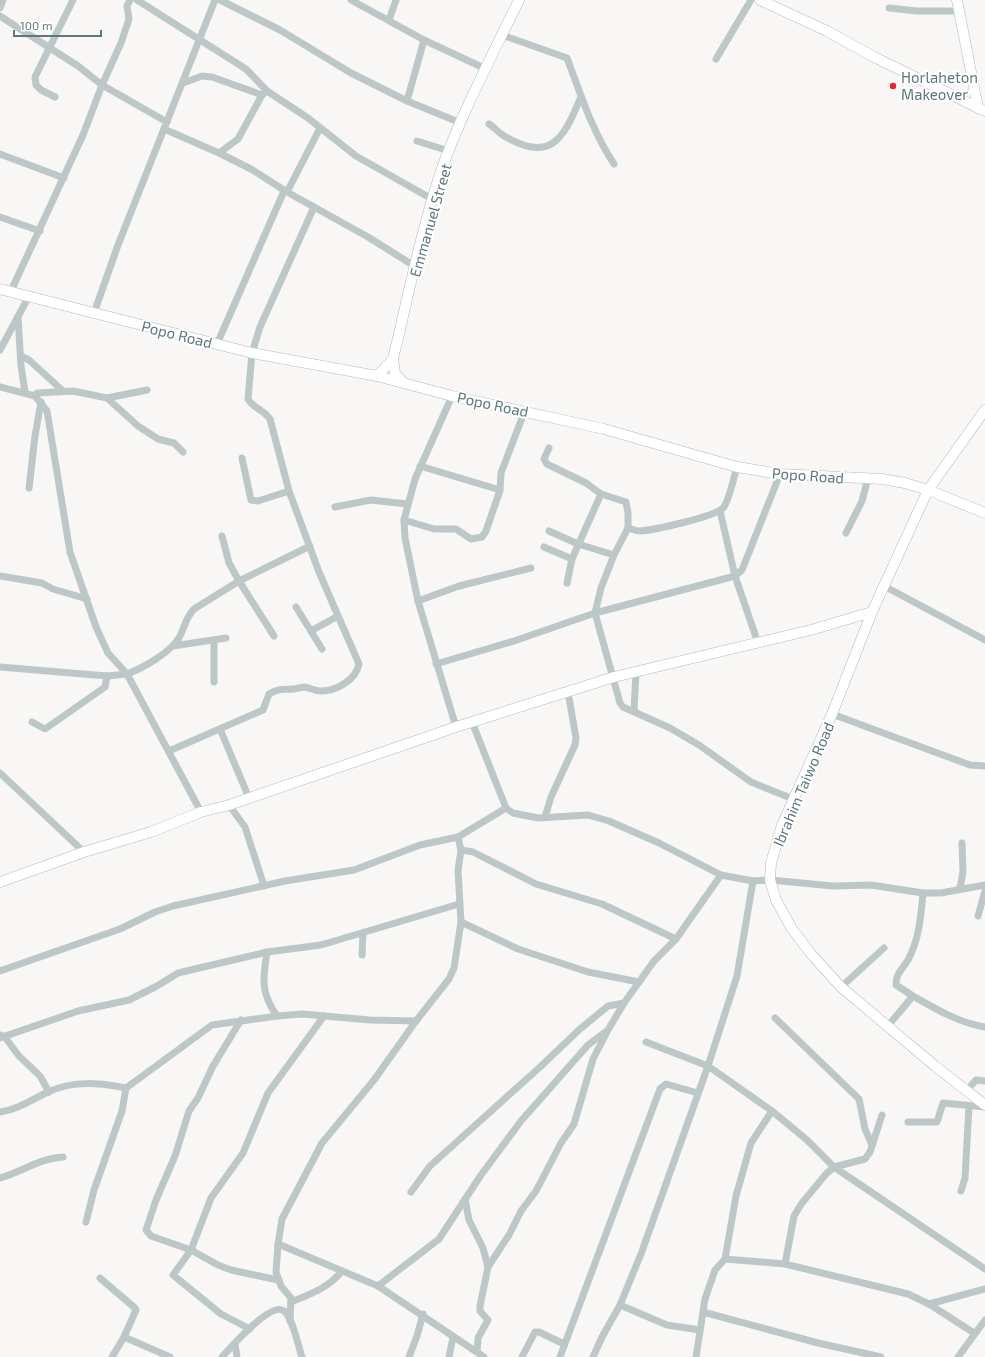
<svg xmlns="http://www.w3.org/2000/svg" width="985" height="1357" font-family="'Exo 2',sans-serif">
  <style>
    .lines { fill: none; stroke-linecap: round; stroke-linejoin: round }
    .secondary-casing { stroke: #aebabb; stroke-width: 11 }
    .minor { stroke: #bec7c8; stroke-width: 7 }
    .secondary { stroke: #fff; stroke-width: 10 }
    .poi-dot { fill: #ec2133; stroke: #fff; stroke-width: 1.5 }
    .labels { text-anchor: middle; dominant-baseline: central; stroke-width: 4; stroke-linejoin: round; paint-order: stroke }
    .poi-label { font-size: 15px; fill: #5d787c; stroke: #fff; text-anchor: start }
    .street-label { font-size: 15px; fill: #5d787c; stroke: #fff }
  </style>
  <rect width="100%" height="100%" fill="#f8f7f5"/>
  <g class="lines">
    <defs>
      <g id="secondary">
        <path d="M760,0L827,31L874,57L985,111"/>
        <path d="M957,0L978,108"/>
        <path d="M0,289L252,353L377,376L452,396L604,429L737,467L780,474L882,479L905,483L928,490L985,513"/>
        <path d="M393,359L395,374L403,382"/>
        <path d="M377,376L393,359C408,297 421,231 441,171C462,112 492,56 519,0"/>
        <path d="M985,410L928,490L872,612L832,714L782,825L771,863L770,880L776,900L792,929L812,955L841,987L935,1066L985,1105"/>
        <path d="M0,882L84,852L151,832L201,812L229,805L456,727L614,677L811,630L872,612"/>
      </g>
    </defs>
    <use href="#secondary" class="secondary-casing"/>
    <g class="minor">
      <path d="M137,0L246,69L267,91L308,118L356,156L432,199"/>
      <path d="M220,0L280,30L351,73L407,101L461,123"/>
      <path d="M351,0L424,40L486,69"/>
      <path d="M0,8L3,0"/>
      <path d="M889,8L917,11H959"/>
      <path d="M0,16L78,66L102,85L167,122"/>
      <path d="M389,20L396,0"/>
      <path d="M502,35L567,58C581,95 592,131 614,164"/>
      <path d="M716,59L751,0"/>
      <path d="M183,83L202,76L212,77L262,95L267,91"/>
      <path d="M55,97L41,90L36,85L35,77L73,0"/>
      <path d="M407,101L424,40"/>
      <path d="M489,124C495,128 499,133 504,136C550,163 563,140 580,99"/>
      <path d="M164,129L219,153L251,169L287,192L368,237L416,267"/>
      <path d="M417,141L449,151"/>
      <path d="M219,153L238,139L262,95"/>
      <path d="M0,154L64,178"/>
      <path d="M287,192L320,128"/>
      <path d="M0,217L40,231"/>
      <path d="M11,291L83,135L102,85L121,43L129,19L127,6L130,0"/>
      <path d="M94,313L118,245L215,0"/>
      <path d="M18,317L21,366L25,392"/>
      <path d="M217,344L284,191"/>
      <path d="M0,350L29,296"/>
      <path d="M21,356L29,360L63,391"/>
      <path d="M0,387L35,396L47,411L70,552L96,627L108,653L127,674C143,668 172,652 180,636C185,626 186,617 194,609L239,581L310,546"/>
      <path d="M35,396L37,393L73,391L107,398L147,390"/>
      <path d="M452,396L415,479L404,520L405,538L418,601L456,727"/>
      <path d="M107,398L138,426L158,439L174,443L183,452"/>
      <path d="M549,448L544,459L547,464L586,483L601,494L626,502L628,513V528L614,555L601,588L595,613L620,703L623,707L670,728L699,745L751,782L793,799"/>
      <path d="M242,458L251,500L258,501L289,491"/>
      <path d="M420,466L500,490"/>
      <path d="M29,488L35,436L41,402"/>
      <path d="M335,507L371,500L407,504"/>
      <path d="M404,520L434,529H456L471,539L482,537L486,531L500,490L501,473L525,410"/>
      <path d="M628,528C632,529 636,531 640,531C654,530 714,517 723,508C729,502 734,476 737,467"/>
      <path d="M549,531L578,544L614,555"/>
      <path d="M846,533L862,501L868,478"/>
      <path d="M222,536L229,563L239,581L274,636"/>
      <path d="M544,547L572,559"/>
      <path d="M0,576L42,583L53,589L87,599"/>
      <path d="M567,583L572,559L601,494"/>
      <path d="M884,586L985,640"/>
      <path d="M418,601L459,586L531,568"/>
      <path d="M296,607L322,649"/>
      <path d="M311,631L338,616"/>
      <path d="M214,640V682"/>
      <path d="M758,643L735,576L742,570L780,474"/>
      <path d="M173,646L226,638"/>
      <path d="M436,664L514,641L595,613L735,576L720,511"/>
      <path d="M0,667L107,676L127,674L201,812"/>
      <path d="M634,711L636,671"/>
      <path d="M832,714L970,765L985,766"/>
      <path d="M32,722L45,729L105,687L107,676"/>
      <path d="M472,722L506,808L513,813L538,818L588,815L609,821L659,843L721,875L753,881L770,880L833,886L871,885L923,893H941L985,885"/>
      <path d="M220,729L249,798"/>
      <path d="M169,751L263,710L269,694C279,688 282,690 293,689C297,689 301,687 305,687C310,688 315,691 321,691C336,691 356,680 359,664L319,572L289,491L270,419C264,410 253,408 248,399L252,353L260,327L314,207"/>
      <path d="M0,773L84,852"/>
      <path d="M229,805L245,827L264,886"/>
      <path d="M545,817L551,797L575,745L576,738L568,692"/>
      <path d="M461,850L473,852L536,884L602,904L676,939"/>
      <path d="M960,888L963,872L962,843"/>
      <path d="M978,916L985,891"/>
      <path d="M461,922L518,949L588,972L639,982"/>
      <path d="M267,952C263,978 260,992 277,1016"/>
      <path d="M362,955L363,933"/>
      <path d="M0,971L120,929L155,912L173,906L285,881L354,870L420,845L458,837L506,808"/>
      <path d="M841,987L884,948"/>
      <path d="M913,996L896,985C895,975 903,968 908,960C919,940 921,916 923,893"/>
      <path d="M775,1018L859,1099L865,1129L872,1145"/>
      <path d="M241,1020L213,1066L198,1098L189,1111L175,1156L156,1200L146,1230L151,1236L191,1250L218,1265L231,1270L278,1280"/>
      <path d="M887,1027L913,996C936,1009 959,1023 985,1027"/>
      <path d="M1,1035L4,1036L19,1056L40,1076L49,1092"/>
      <path d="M0,1038L78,1011L129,1000L157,986L178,973L267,952L321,945L459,904"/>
      <path d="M646,1042L708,1066L772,1111L807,1140L834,1167L985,1269"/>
      <path d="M967,1090L976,1080L985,1081"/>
      <path d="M0,1112C19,1109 31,1100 48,1092C74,1080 100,1083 126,1088L212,1025L277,1016L302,1014L370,1020L416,1021"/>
      <path d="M908,1122H937L943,1103L985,1107"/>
      <path d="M0,1178C22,1172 40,1158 63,1157"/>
      <path d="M961,1191L965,1178L969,1106"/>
      <path d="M411,1192L430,1166L540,1067L580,1029L608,1006L624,1003"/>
      <path d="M465,1199L469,1220L483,1248L488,1267L480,1306V1311L488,1320L478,1338L477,1352"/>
      <path d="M86,1222L94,1190L122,1111L126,1088"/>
      <path d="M278,1244L378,1286L484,1357"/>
      <path d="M725,1259L785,1264L908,1294L929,1304L974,1333"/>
      <path d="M785,1264L794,1216L802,1203L826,1174L834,1167L865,1159L870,1152L882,1115"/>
      <path d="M488,1267L509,1235L521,1211L536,1191L561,1143L574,1124L593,1059L607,1032"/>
      <path d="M100,1278L135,1308L136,1310L124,1337L170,1357"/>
      <path d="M378,1286L439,1239L481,1175L521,1121L588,1045L608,1030L624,1003L654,961L676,939L721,875"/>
      <path d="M291,1302C311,1294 328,1288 342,1271"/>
      <path d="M929,1304L985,1289"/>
      <path d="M620,1305L667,1325L700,1330"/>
      <path d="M703,1312L818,1343L881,1357"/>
      <path d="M290,1321L291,1298L281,1286L276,1272L278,1244L282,1219L322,1143L374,1080L416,1021L449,979L454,968L461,922L458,871L461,850L458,837"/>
      <path d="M250,1329L221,1314L173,1275L191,1250L211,1198L243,1153L268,1093L324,1016"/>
      <path d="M235,1344L237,1357"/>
      <path d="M112,1357L124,1337"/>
      <path d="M222,1357C231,1347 272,1300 284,1311C293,1318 298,1346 302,1357"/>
      <path d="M409,1357L417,1336L423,1314"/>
      <path d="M449,1357L453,1337"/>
      <path d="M522,1357L535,1332H539L564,1344"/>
      <path d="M560,1357L660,1089L666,1084L698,1093"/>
      <path d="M593,1357L602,1337L620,1305L641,1254L708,1066L737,976L753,881"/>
      <path d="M696,1357L705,1299L715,1270L725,1259L736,1196L751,1143L772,1111"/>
      <path d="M958,1357L985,1320"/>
    </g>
    <use href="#secondary" class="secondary"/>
  </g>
  <circle class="poi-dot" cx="893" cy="86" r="4"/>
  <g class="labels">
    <g class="poi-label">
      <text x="901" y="77">Horlaheton<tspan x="901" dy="17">Makeover</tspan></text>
    </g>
    <g class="street-label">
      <text transform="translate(430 220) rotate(-74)">Emmanuel Street</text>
      <text transform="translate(177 334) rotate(14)">Popo Road</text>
      <text transform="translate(493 404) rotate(12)">Popo Road</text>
      <text transform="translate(808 475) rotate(4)">Popo Road</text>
      <text transform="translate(803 784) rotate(-67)">Ibrahim Taiwo Road</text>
    </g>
  </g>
  <path d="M14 30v6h87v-6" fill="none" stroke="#5d787c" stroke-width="2"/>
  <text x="20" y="30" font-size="12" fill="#5d787c" stroke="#ffffff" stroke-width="3" paint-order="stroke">100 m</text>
</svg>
